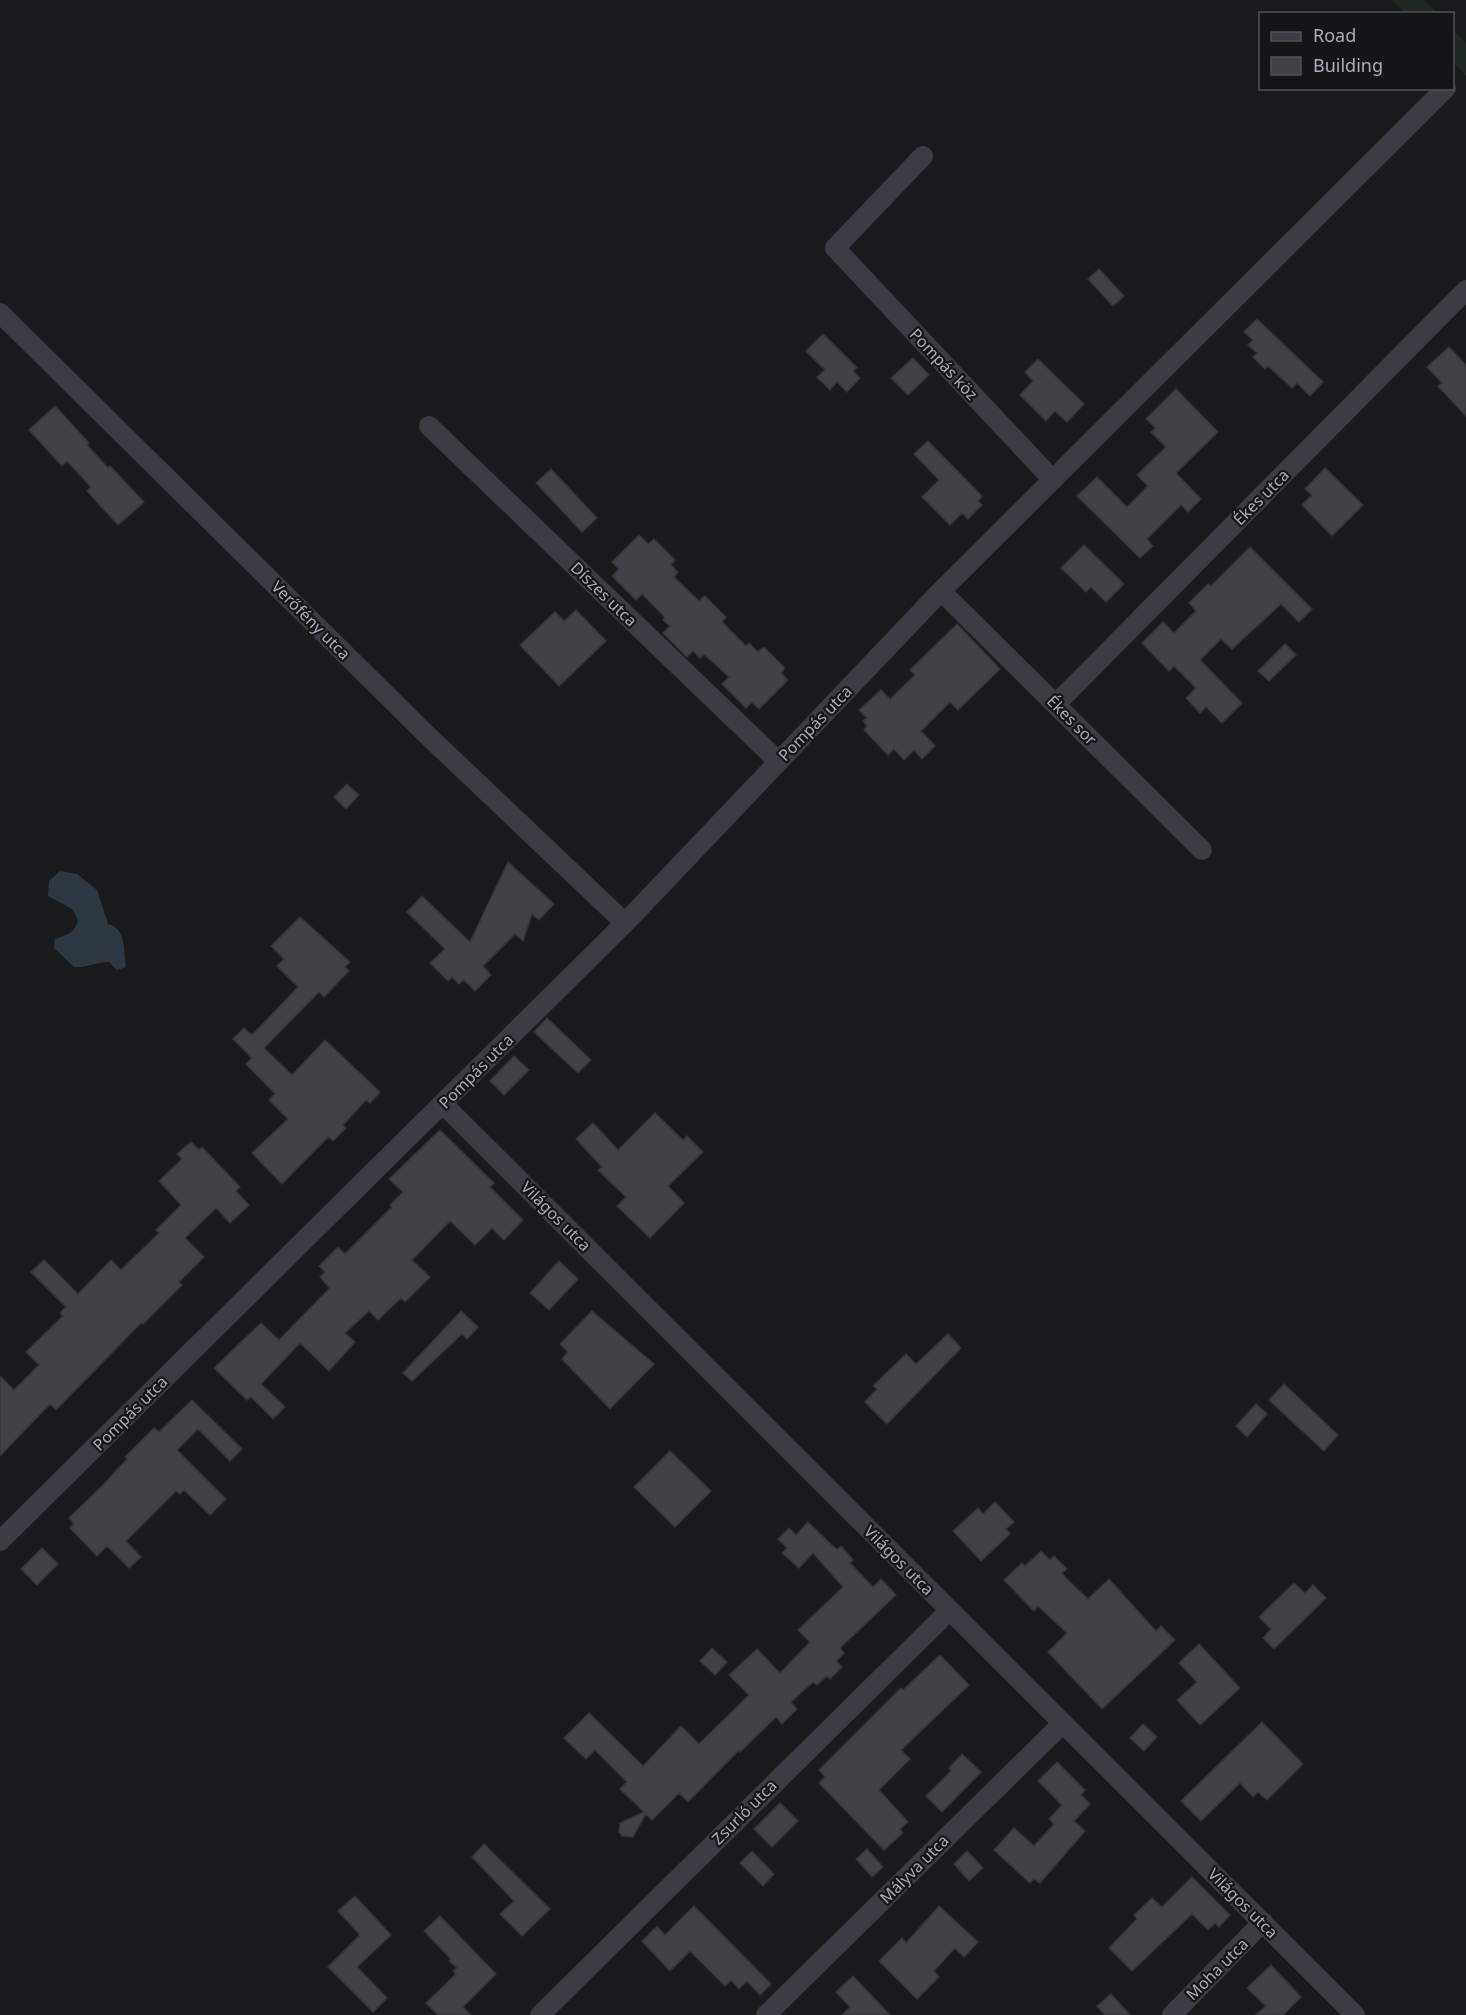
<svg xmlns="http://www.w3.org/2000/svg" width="1466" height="2015" font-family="'Noto Sans',sans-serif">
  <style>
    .green { fill: #1f2821 }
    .water { fill: #2e3843 }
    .building { fill: #414247; stroke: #343439; stroke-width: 1.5 }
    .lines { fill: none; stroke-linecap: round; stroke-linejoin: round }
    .street { stroke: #3c3d44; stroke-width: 20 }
    .labels { text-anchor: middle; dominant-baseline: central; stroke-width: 4.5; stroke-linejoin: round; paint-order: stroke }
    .street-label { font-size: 16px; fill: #abafbd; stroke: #151518 }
  </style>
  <rect width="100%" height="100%" fill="#1a1a1d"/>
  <g class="green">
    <path d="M1392,0H1424L1437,13H1405Z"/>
    <path d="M1453,29L1466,43V76L1453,62Z"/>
  </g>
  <path class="water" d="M60,871L77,874L97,890L108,924C127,929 123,950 126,967L117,970L109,962C97,962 86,968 74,967L54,948L55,939C66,936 76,932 78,920L72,909L48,896L49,881Z"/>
  <g class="building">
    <path d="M1099,269L1124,296L1113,306L1088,279Z"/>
    <path d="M1257,319L1323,382L1310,396L1297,383L1292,388L1268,366L1265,369L1253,357L1257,353L1248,345L1253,340L1244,332Z"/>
    <path d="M823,334L857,368L853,371L860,378L847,392L837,382L830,390L817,377L825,370L806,351Z"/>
    <path d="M1449,347L1466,365V416L1438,386L1442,383L1427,367Z"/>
    <path d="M913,358L929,375L908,395L891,378Z"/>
    <path d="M1038,359L1084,404L1067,422L1055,411L1046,421L1020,395L1033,381L1025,372Z"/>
    <path d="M1176,389L1218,432L1176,473L1201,499L1188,512L1181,505L1147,539L1153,546L1140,558L1077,496L1097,477L1127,507L1148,486L1137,475L1166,447L1151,432L1156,428L1146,419Z"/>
    <path d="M55,406L89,443L87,445L108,468L110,466L144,502L118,525L87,491L91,487L67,461L62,466L29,430Z"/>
    <path d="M928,441L982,496L978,501L982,505L968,519L962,513L950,525L922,497L939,480L914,454Z"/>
    <path d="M1325,468L1363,505L1332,536L1302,505L1312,495L1305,489Z"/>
    <path d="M551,469L597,518L582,532L536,483Z"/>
    <path d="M639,535L648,544L654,539L675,560L671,565L678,572L674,577L699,601L705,596L726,617L722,622L746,646L749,643L758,652L764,647L785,668L781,673L788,680L759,709L752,702L746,708L722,684L729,677L704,654L700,658L693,651L687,657L663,633L670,626L663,620L665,617L642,594L636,600L612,576L619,569L612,562Z"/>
    <path d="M1084,545L1124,584L1106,602L1091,587L1086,592L1061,568Z"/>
    <path d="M1250,547L1312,609L1299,622L1281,604L1232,649L1221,639L1200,660L1242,703L1222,723L1206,707L1200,713L1186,698L1196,688L1174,666L1169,671L1142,643L1163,622L1174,633L1196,611L1189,603L1208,584L1211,586Z"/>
    <path d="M576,610L606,641L559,686L520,645L555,612L564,621Z"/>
    <path d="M957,624L1000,669L958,710L950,702L921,731L935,746L922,759L914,750L904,760L894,749L888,755L864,730L867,726L863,721L867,718L859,710L881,690L890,699L915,675L910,670Z"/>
    <path d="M1285,644L1296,655L1269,681L1258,671Z"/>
    <path d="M347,784L359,795L346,809L334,797Z"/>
    <path d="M508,862L554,904L539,920L532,914L523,941L515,934L483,966L491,975L475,991L464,980L459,984L452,977L448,981L430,963L445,949L407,912L422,896L470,942Z"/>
    <path d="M300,917L350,962L345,967L349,971L324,997L319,992L264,1048L292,1075L325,1040L380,1092L370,1103L366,1100L343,1125L346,1128L333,1141L328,1137L282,1184L252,1153L288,1119L269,1100L275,1094L246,1064L252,1058L233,1039L244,1028L252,1035L298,987L277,966L284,959L271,946Z"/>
    <path d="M547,1018L591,1060L578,1073L534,1032Z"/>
    <path d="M514,1056L529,1070L504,1095L490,1081Z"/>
    <path d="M655,1113L683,1140L687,1136L703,1152L668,1186L684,1203L650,1238L617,1206L626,1197L598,1170L602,1167L576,1139L593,1123L618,1150Z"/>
    <path d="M440,1130L494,1183L490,1187L523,1220L504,1240L492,1228L475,1245L450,1221L412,1260L430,1277L405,1302L401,1298L378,1320L369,1311L345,1333L355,1342L329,1371L300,1343L261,1384L285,1407L273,1419L251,1397L247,1400L214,1368L261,1323L279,1340L330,1288L320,1277L325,1272L319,1266L338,1247L345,1254L392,1207L390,1205L403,1192L389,1179Z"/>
    <path d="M191,1142L199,1150L202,1147L240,1187L236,1191L249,1205L230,1223L216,1208L185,1238L204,1257L179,1282L182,1285L143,1324L141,1323L56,1410L50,1404L0,1456V1376L14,1390L39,1365L26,1352L63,1316L60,1313L66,1307L31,1272L44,1260L78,1294L111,1260L121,1270L159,1233L156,1230L181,1205L159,1181L182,1159L177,1154Z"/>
    <path d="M559,1261L578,1279L549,1310L530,1293Z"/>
    <path d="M461,1311L478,1327L467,1339L462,1334L412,1381L403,1373Z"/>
    <path d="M592,1311L654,1364L610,1409L562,1359L568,1352L560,1344Z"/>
    <path d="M948,1334L961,1348L887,1424L865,1402L877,1389L873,1386L906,1354L916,1364Z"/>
    <path d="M1284,1384L1338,1435L1324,1451L1269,1400Z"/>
    <path d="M192,1400L242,1449L230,1461L198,1429L177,1450L226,1499L210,1515L184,1490L180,1494L176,1491L126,1541L141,1557L129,1568L107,1546L97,1556L70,1528L74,1524L69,1518L104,1484L127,1459L125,1457L154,1428L159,1432Z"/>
    <path d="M1256,1404L1267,1414L1247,1437L1236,1426Z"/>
    <path d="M670,1451L711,1491L675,1527L634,1487Z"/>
    <path d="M995,1502L1014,1522L1006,1529L1010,1534L981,1561L953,1531L978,1508L983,1514Z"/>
    <path d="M808,1522L837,1550L841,1546L853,1560L850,1563L873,1587L881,1579L896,1595L840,1648L844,1653L836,1661L842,1667L830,1679L827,1676L817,1685L813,1682L791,1702L797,1709L782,1724L776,1717L740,1752L739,1750L688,1802L679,1793L652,1820L646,1814L633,1837L622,1836L619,1832L620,1823L644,1812L620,1789L627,1782L595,1750L586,1759L564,1738L589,1713L643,1766L681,1726L699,1744L749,1695L729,1675L757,1649L780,1673L810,1642L798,1630L843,1587L813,1553L799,1568L782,1553L787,1548L778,1539L789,1528L796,1535Z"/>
    <path d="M42,1548L58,1564L37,1585L21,1569Z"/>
    <path d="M1041,1551L1050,1560L1054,1556L1067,1569L1062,1573L1067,1579L1088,1599L1109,1579L1156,1631L1161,1626L1175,1640L1102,1709L1048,1652L1067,1633L1038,1606L1034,1611L1004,1580L1022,1563L1025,1566Z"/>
    <path d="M1294,1583L1305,1593L1313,1585L1326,1598L1274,1649L1263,1638L1271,1629L1259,1617Z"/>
    <path d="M1199,1644L1240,1688L1200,1725L1177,1700L1197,1682L1179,1663Z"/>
    <path d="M712,1648L727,1662L715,1675L700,1661Z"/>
    <path d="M940,1655L969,1685L901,1750L910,1759L879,1790L908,1822L900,1829L903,1833L884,1850L819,1783L825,1777L819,1770L901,1688L903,1690Z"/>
    <path d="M1262,1722L1303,1764L1267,1800L1258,1792L1253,1797L1240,1783L1201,1821L1181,1801Z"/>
    <path d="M1143,1724L1157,1737L1144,1751L1130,1738Z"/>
    <path d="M962,1754L981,1772L942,1812L926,1796L951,1771L949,1768Z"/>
    <path d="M1057,1762L1085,1790L1081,1795L1090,1804L1074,1821L1085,1831L1040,1883L1034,1879L1030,1883L994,1850L1014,1828L1034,1846L1054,1824L1049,1819L1062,1805L1038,1781Z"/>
    <path d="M780,1803L798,1821L772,1847L754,1829Z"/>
    <path d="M484,1844L550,1909L522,1936L500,1914L514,1901L472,1857Z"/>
    <path d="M867,1849L883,1867L872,1877L856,1859Z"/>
    <path d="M752,1851L774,1874L763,1886L740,1863Z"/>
    <path d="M967,1851L983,1868L969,1881L954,1864Z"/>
    <path d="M1192,1877L1230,1915L1219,1927L1215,1923L1208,1930L1192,1914L1132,1971L1109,1948L1137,1919L1134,1915L1152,1898L1162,1907Z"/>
    <path d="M355,1896L391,1935L357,1967L387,1998L373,2012L328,1967L360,1935L338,1911Z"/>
    <path d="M694,1906L771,1984L760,1995L747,1981L739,1989L731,1980L725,1986L690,1951L670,1971L642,1941L657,1926L665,1935Z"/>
    <path d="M939,1906L978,1942L964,1957L955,1948L934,1971L939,1977L917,1999L879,1961L902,1938L906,1943Z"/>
    <path d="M440,1916L496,1974L463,2007L471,2015H438L426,2003L456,1974L453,1971L457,1968L449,1961L451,1959L424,1931Z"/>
    <path d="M1271,1965L1301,1997L1283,2015H1256L1266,2006L1247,1988Z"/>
    <path d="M853,1976L890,2015H842L850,2007L836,1992Z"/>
    <path d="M1111,1994L1130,2015H1105L1097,2006Z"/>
  </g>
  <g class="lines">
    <g class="street">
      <path d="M923,156L835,248L1053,480"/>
      <path d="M0,313L425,733L625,923"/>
      <path d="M429,426L778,761"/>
      <path d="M941,591L1202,850"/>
      <path d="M1056,704L1466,290"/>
      <path d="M443,1104L1355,2015"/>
      <path d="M0,1541L625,923L941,591L1446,88"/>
      <path d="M540,2015L949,1611"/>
      <path d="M766,2015L1063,1723"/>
      <path d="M1172,2015L1263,1922"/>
    </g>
  </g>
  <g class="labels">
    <g class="street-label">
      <text transform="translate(944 364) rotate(47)">Pompás köz</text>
      <text transform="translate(1261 497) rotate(-45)">Ékes utca</text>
      <text transform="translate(604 594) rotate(44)">Díszes utca</text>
      <text transform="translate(311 620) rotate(45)">Verőfény utca</text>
      <text transform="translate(1072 720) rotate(45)">Ékes sor</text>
      <text transform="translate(815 723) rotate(-46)">Pompás utca</text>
      <text transform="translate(476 1071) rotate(-45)">Pompás utca</text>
      <text transform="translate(556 1216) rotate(45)">Világos utca</text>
      <text transform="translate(130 1413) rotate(-45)">Pompás utca</text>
      <text transform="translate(899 1560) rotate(45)">Világos utca</text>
      <text transform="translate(744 1812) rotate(-45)">Zsurló utca</text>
      <text transform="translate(914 1869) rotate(-45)">Mályva utca</text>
      <text transform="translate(1243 1903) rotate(45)">Világos utca</text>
      <text transform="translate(1217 1969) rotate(-45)">Moha utca</text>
    </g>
  </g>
  <rect x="1259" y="12" width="195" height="78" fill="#151518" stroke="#51535a" stroke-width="1.5"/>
  <rect x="1271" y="32" width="30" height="9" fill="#3c3d44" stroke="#51535a" stroke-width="1.5"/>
  <text x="1313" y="42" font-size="18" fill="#abafbd">Road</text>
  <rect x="1271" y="57" width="30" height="18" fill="#414247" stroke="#51535a" stroke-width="1.5"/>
  <text x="1313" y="72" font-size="18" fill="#abafbd">Building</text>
</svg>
